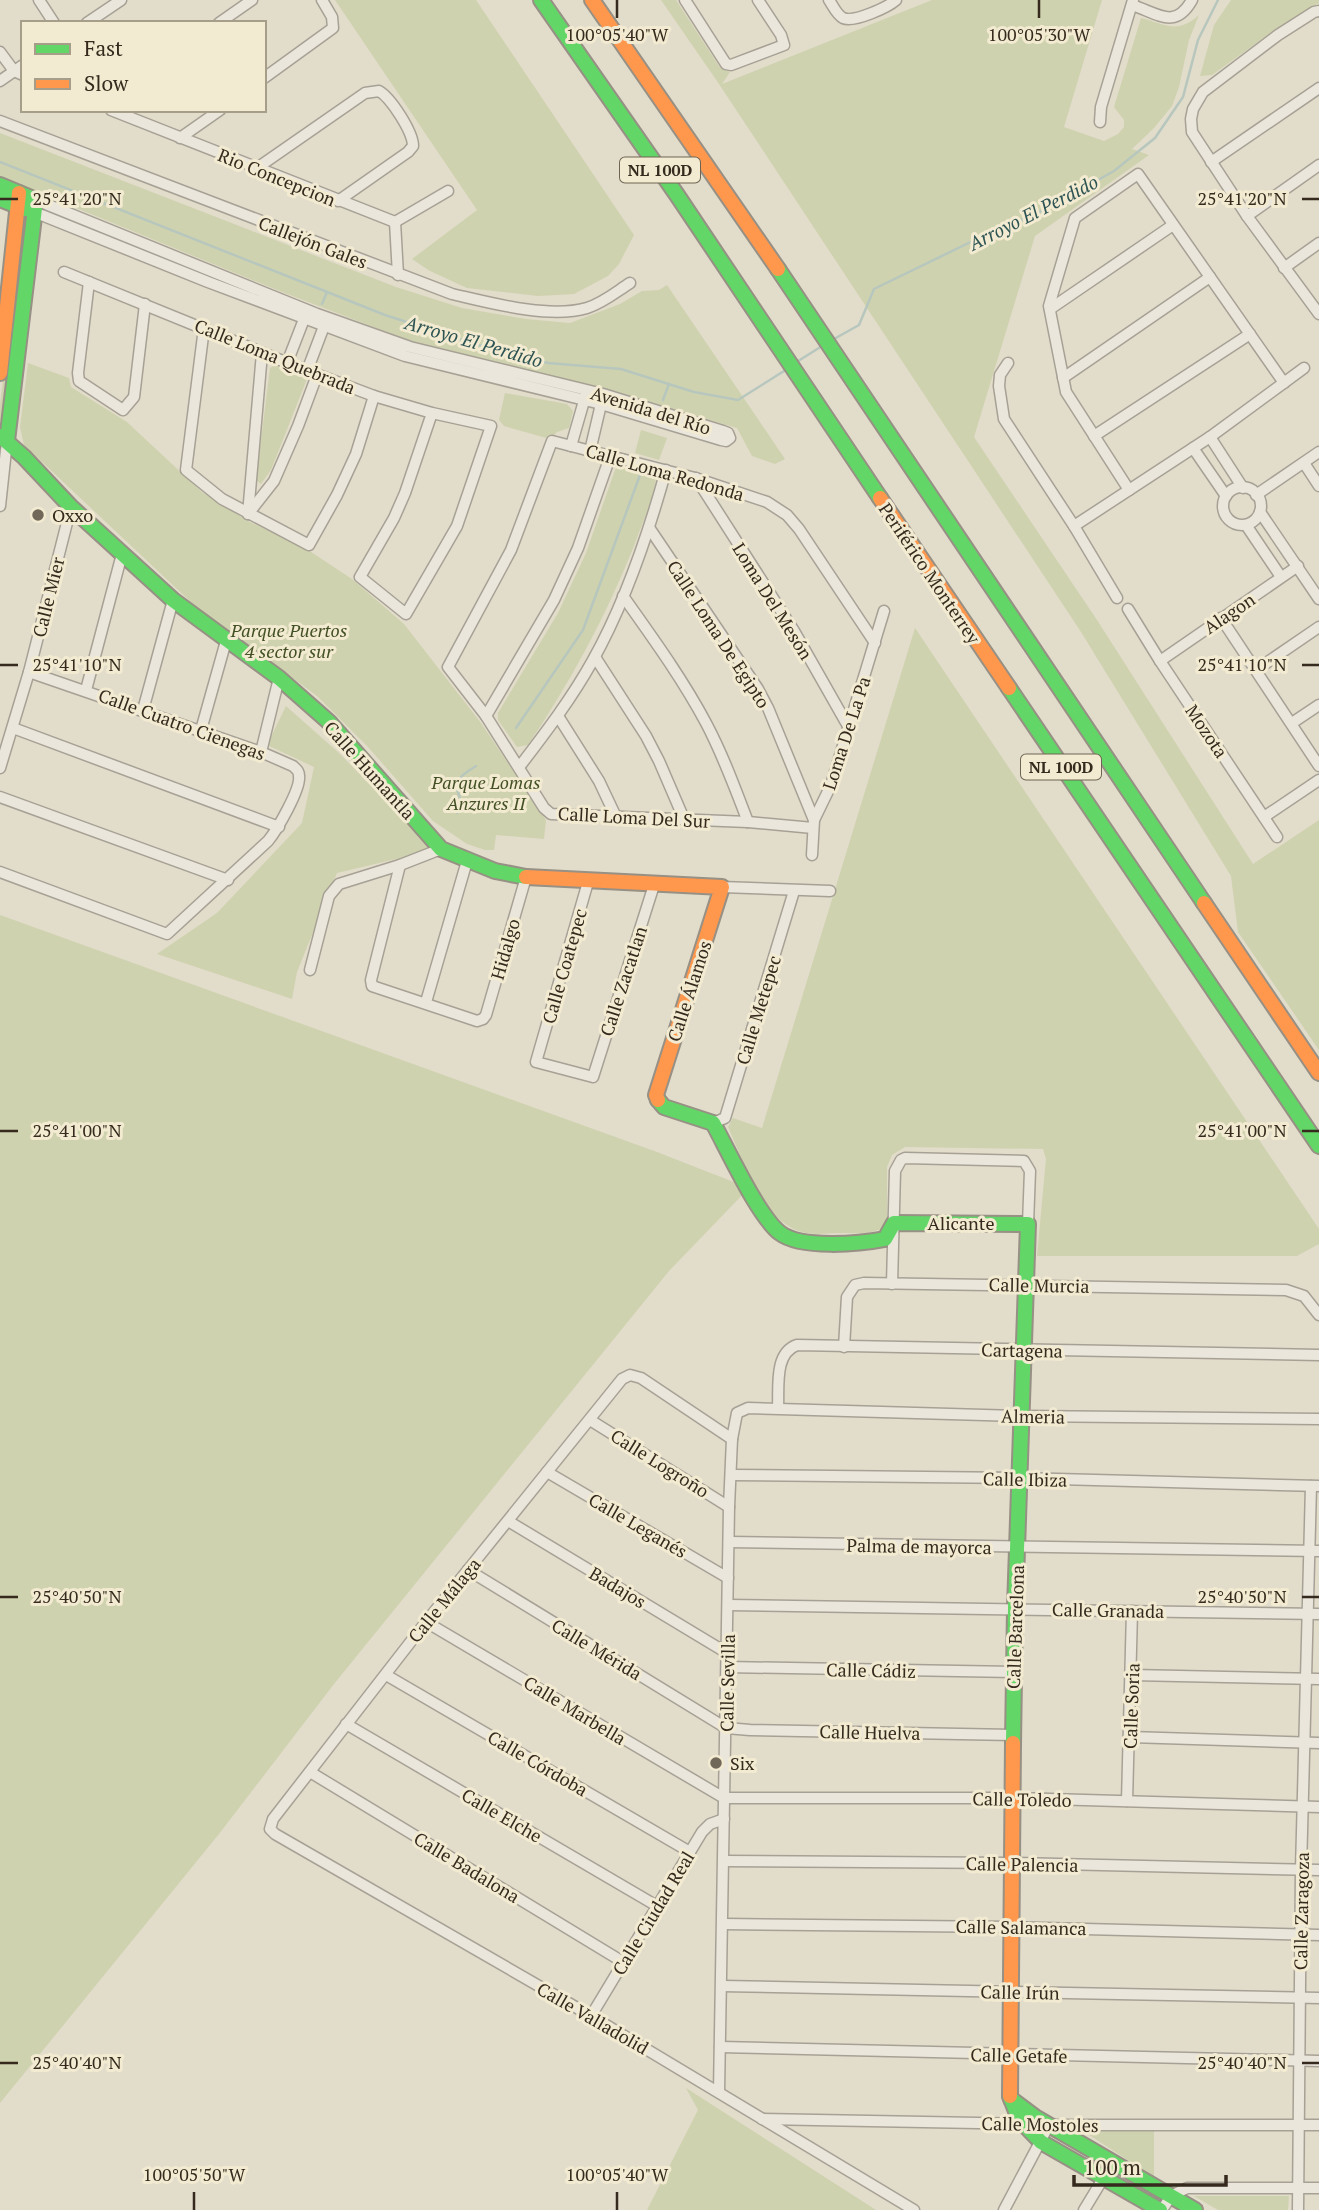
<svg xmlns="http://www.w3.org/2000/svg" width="1319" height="2210" font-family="'PT Serif',serif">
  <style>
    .green { fill: #cfd2ae }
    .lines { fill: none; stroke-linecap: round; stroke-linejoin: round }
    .stream { stroke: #b7c7be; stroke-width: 2.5 }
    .street-casing { stroke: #a7a195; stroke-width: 13 }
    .fast-casing { stroke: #979084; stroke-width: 18 }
    .slow-casing { stroke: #979084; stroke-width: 18 }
    .street { stroke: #eae6dc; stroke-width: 10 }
    .fast { stroke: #63d668; stroke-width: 14 }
    .slow { stroke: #ff974d; stroke-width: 14 }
    .ticks { fill: none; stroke: #352a1d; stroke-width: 2.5 }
    .poi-dot { fill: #72685a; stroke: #f3ebd1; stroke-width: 2.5 }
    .labels { text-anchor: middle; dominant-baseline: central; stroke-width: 6; stroke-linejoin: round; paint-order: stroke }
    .shield { fill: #f3ebd1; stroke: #6e6453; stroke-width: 2 }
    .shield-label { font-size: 16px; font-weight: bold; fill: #352a1d }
    .street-label { font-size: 18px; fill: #352a1d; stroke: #f3ebd1 }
    .poi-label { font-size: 18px; fill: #352a1d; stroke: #f3ebd1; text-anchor: start }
    .park-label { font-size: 18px; font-style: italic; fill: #435025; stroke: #f3ebd1 }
    .water-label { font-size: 19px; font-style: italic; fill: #2d5453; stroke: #f3ebd1 }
    .ticks-label { font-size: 18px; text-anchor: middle; fill: #352a1d; stroke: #f3ebd1; stroke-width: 6; stroke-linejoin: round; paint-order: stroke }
  </style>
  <rect width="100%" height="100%" fill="#e2dccb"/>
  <g class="green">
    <path d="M335,0H476L634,235L619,264L608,276L574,294L538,296L467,288L430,271L412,259L477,210Z"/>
    <path d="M661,0H676L719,66L730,72L722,84L932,0H1102L1064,127L1104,141L1118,134L1124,127V120L1114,107L1141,18C1166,24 1176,35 1199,15L1189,40L1179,87L1172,106L1154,128L1132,149L1149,155L1035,236L974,437L1097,620L1253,864L1319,820V1050L1238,932L1231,876L1081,632L719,84Z"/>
    <path d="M1231,0H1319V3L1265,37L1212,75L1200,76L1214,25Z"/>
    <path d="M0,133L396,287L462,308L526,319L570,323L620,304L642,291L659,290L667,285L785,459L775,464L752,456L737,428L590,385L415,343L277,290L0,177Z"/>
    <path d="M25,226L27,227L3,419L0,421V404L21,230Z"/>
    <path d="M28,363L69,378L71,387L127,422L202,492L248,521L305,548L352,579L404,624L481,723L546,820L544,839L496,835L494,850H485L467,844L433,821L368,747L317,696L194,605L24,445L20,427Z"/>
    <path d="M276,364L304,375L307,379L271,470L261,484L256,480L270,368Z"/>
    <path d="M505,393L567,404L573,411L569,428L557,432L550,439L504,426L499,420Z"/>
    <path d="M641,430L667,438L659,460L635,453Z"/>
    <path d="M623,465L650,474L656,479C652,502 642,524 634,546C606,616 570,683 528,745L517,747L498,720V713L558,613L586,553L615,470L617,467Z"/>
    <path d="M915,628L1319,1229V1244L1297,1256H1037L1046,1159L1043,1149L905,1147L892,1155L887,1167V1226C872,1235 857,1233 839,1233C829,1233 817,1235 806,1233C763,1225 744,1162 728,1127L733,1118L762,1128Z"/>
    <path d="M286,706L339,753L434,850L337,873L297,972L292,999L157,954L217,913L302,823L314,767L267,745Z"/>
    <path d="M0,915L657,1152L749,1188L669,1271L334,1684L219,1834L0,2103Z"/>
    <path d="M686,2088L876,2210H647L698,2110Z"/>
    <path d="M1154,2128V2177L1083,2131Z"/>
    <path d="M1194,2196H1289L1288,2210H1218Z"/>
  </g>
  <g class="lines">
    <g class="stream">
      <path d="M0,162L385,315L482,346L548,363L621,369L694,392L738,400L784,371"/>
      <path d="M322,304L327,292"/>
      <path d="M834,339L859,325L874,289L985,235L1044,210L1114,171L1155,138L1183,97L1198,40L1218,0"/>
      <path d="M795,363L822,346"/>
      <path d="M663,400L669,384"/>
      <path d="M516,728L583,630L640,475"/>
      <path d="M457,813C469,787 438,789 476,766"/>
    </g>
    <defs>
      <g id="street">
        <path d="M39,0L54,23"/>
        <path d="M685,0L726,64L731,65L784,45L781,35L758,0"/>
        <path d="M829,0C833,6 837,15 843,18C854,23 888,7 896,0"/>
        <path d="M1132,5C1159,14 1175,30 1192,0"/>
        <path d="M1319,11L1314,12L1278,35L1203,92L1193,109L1191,119L1192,132L1247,216L1319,314"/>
        <path d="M87,23L121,0"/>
        <path d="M219,23L252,0"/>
        <path d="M0,52L14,71L23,75"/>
        <path d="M264,78L333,28L332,17L322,0"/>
        <path d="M0,81L23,65"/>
        <path d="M111,110L395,222"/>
        <path d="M0,121L452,294C491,303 549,319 587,308C603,303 616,292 630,283"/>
        <path d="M1100,122L1101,107L1133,0"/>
        <path d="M180,138L220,110"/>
        <path d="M1211,162L1319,88"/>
        <path d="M257,168L365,93L379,91C391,98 413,132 413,146L408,152L338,201"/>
        <path d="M34,212L208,282L405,356L601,404L721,440L726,441L730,438L728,433L723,431L603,394L410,347L317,314L36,200"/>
        <path d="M1247,216L1319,165"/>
        <path d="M395,222L448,191"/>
        <path d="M395,222L398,275"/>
        <path d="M1284,268L1319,243"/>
        <path d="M64,272L295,366L374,396L432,413L491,426L457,526L406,614L360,577L394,518L405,493L432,413"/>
        <path d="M89,282L78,373L79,381L123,410L134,397L145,304"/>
        <path d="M1050,309L1173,225"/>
        <path d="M204,328L186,470L222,499L309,545L337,495L356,454L374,396"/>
        <path d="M287,363L306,314"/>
        <path d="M1008,363L1000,375L999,386L1004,419L1074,526L1117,598"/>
        <path d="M307,371L326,321"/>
        <path d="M1063,378L1210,277"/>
        <path d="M1094,436L1250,334"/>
        <path d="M1210,437L1243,488"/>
        <path d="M571,446L586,394"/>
        <path d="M1193,448L1226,496"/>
        <path d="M590,451L602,400"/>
        <path d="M1304,463L1319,486"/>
        <path d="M696,478L794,631L848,726"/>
        <circle cx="1242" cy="506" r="19"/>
        <path d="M1129,490L1066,392L1049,306L1075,218L1138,174L1284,383"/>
        <path d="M1256,495L1319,452"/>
        <path d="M0,506L7,441"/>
        <path d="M1260,512L1319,599"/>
        <path d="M248,514L262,353"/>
        <path d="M248,514L274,481L298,426L317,375"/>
        <path d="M1246,525L1281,577"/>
        <path d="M1074,526L1210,437L1304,368"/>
        <path d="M650,529L758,689L768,708L814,820"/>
        <path d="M623,596C652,637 682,678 706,723C723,755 735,788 748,822"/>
        <path d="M1128,609L1160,661L1277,837"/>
        <path d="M1221,618L1319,766"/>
        <path d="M595,657L646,736L659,761L684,819"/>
        <path d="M1160,661L1298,566"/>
        <path d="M1256,670L1319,627"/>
        <path d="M86,690L122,554"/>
        <path d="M143,710L173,600"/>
        <path d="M486,716L554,600L578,548L610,457"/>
        <path d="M558,716L599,781L616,817"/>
        <path d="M1292,723L1319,705"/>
        <path d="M13,728L279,827"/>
        <path d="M201,730L226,641"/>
        <path d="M261,752L279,678"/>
        <path d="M520,766C546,732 572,698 593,660C626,601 648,535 666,470"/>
        <path d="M0,768L29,672L71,507"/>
        <path d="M0,797L228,880"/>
        <path d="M1264,817L1319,780"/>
        <path d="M813,828L748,822L551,814L544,808L486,716L448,667L511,550L552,441L695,478L767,502L787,515L799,529L875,643"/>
        <path d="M812,855L814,820L831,785L884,611"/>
        <path d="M400,865L371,980L372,986L477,1021L483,1019L486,1015L526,877"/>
        <path d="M0,872L167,934L268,841C277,830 301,789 299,776C299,771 297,770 293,766L261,752L29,672"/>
        <path d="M588,882L536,1062L593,1077L654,885"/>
        <path d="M722,887L830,891"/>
        <path d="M310,970L329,896L339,884L400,865L441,849"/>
        <path d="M426,1002L467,861"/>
        <path d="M713,1123L725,1118L794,891"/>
        <path d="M892,1284L895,1171L901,1160L905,1158L1024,1161L1030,1171L1028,1224"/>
        <path d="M844,1347L847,1297L855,1285L864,1283L1286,1290L1304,1296L1319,1315"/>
        <path d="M778,1408C779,1387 774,1353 797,1345L1319,1355"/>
        <path d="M590,1420L729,1507"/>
        <path d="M732,1439L641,1378L630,1375L622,1379L426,1622L273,1819L270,1829L275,1834L591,2016L914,2210"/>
        <path d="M547,1472L728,1578"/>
        <path d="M731,1475L1020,1478L1319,1486"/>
        <path d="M508,1521L727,1653"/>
        <path d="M729,1542L1319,1551"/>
        <path d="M468,1570L726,1728L750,1730L1013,1735"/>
        <path d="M728,1605L1319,1614"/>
        <path d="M426,1622L724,1798H1012L1319,1807"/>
        <path d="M727,1667L1014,1672"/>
        <path d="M386,1675L690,1852"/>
        <path d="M1132,1675L1319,1679"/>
        <path d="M346,1724L657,1906"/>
        <path d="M1130,1737L1319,1743"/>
        <path d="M310,1772L623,1962"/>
        <path d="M1127,1801L1132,1611"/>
        <path d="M724,1861L1011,1863L1319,1870"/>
        <path d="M723,1924L1011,1927L1319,1935"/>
        <path d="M722,1986L1319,1998"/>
        <path d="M591,2016L702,1832L710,1824L724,1819"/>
        <path d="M720,2047L1319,2061"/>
        <path d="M719,2092L729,1507L732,1439L737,1413L748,1408L1022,1416L1319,1419"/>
        <path d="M762,2119L1027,2124"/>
        <path d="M1052,2125H1319"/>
        <path d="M1004,2210L1049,2125"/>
        <path d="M1084,2210L1104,2177"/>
        <path d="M1162,2210L1171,2196L1187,2188H1319"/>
        <path d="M1298,2210L1301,1870L1311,1486"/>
      </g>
      <g id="fast">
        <path d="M541,0L677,195L880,498"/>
        <path d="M0,185L36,200L7,441"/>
        <path d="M0,199L25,209"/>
        <path d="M778,269L1204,903"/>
        <path d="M0,436L24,457L71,507L173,600L279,678L329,722L441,849L495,871L526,877"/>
        <path d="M1009,688L1319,1146"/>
        <path d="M658,1100L664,1107L713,1123C728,1150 758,1216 780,1233C801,1249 859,1244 885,1239L894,1223L1028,1224L1015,1608L1013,1743"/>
        <path d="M1010,2096L1019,2119L1041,2142L1160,2210"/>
        <path d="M1011,2099L1035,2117L1195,2210"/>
      </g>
      <g id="slow">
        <path d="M592,0L778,269"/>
        <path d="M0,373L19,193"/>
        <path d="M880,498L1009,688"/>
        <path d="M526,877L722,887L656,1095L658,1100"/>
        <path d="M1204,903L1319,1073"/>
        <path d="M1010,2096L1013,1743"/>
      </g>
    </defs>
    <use href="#street" class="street-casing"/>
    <use href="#fast" class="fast-casing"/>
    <use href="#slow" class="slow-casing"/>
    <use href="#street" class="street"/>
    <use href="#fast" class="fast"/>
    <use href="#slow" class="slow"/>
  </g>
  <path class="ticks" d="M617,0V18M1039,0V18M0,199H18M1302,199H1319M0,665H18M1302,665H1319M0,1131H18M1302,1131H1319M0,1597H18M1302,1597H1319M0,2063H18M1302,2063H1319M194,2192V2210M617,2192V2210"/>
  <g class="poi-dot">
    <circle cx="38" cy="515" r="7"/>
    <circle cx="716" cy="1763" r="7"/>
  </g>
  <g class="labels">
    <g class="shield">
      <rect x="620" y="157.5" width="80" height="25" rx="5"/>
      <rect x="1021" y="754.5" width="80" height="25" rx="5"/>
    </g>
    <g class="shield-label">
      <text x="660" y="170">NL 100D</text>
      <text x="1061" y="767">NL 100D</text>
    </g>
    <g class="street-label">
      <text transform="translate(277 177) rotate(22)">Rio Concepcion</text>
      <text transform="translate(313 242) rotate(21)">Callejón Gales</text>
      <text transform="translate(275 356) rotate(22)">Calle Loma Quebrada</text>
      <text transform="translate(651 410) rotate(17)">Avenida del Río</text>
      <text transform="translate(665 472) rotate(16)">Calle Loma Redonda</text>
      <text transform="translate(930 573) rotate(56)">Periférico Monterrey</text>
      <text transform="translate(48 597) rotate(-76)">Calle Mier</text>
      <text transform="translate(773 601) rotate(58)">Loma Del Mesón</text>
      <text transform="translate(1229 613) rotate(-34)">Alagon</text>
      <text transform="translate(719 634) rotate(57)">Calle Loma De Egipto</text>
      <text transform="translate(182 724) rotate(20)">Calle Cuatro Cienegas</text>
      <text transform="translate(1207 731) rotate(56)">Mozota</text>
      <text transform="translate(846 733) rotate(-72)">Loma De La Pa</text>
      <text transform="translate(370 770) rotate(48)">Calle Humantla</text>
      <text transform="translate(634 817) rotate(3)">Calle Loma Del Sur</text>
      <text transform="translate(505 949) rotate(-74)">Hidalgo</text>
      <text transform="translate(564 966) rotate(-74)">Calle Coatepec</text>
      <text transform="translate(623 981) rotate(-72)">Calle Zacatlan</text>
      <text transform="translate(689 991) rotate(-72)">Calle Álamos</text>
      <text transform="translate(758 1010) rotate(-73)">Calle Metepec</text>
      <text x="961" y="1223">Alicante</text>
      <text transform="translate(1039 1285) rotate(1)">Calle Murcia</text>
      <text transform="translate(1022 1350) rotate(1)">Cartagena</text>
      <text transform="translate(1033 1416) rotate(1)">Almeria</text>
      <text transform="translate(660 1463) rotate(32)">Calle Logroño</text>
      <text transform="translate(1025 1479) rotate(1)">Calle Ibiza</text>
      <text transform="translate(638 1525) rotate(30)">Calle Leganés</text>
      <text transform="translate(919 1546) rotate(1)">Palma de mayorca</text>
      <text transform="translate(618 1587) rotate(31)">Badajos</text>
      <text transform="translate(444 1600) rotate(-51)">Calle Málaga</text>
      <text transform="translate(1108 1610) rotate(1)">Calle Granada</text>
      <text transform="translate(1015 1627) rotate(-88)">Calle Barcelona</text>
      <text transform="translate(597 1649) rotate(31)">Calle Mérida</text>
      <text transform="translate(871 1670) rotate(1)">Calle Cádiz</text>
      <text transform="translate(727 1683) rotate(-89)">Calle Sevilla</text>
      <text transform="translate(1131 1706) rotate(-88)">Calle Soria</text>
      <text transform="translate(575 1710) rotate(31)">Calle Marbella</text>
      <text transform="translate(870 1732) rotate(1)">Calle Huelva</text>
      <text transform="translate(538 1763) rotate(30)">Calle Córdoba</text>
      <text transform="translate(1022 1799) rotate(1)">Calle Toledo</text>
      <text transform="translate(502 1815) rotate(30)">Calle Elche</text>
      <text transform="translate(1022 1864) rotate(1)">Calle Palencia</text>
      <text transform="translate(467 1867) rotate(31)">Calle Badalona</text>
      <text transform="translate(1301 1911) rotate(-89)">Calle Zaragoza</text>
      <text transform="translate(653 1913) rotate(-59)">Calle Ciudad Real</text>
      <text transform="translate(1021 1927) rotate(1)">Calle Salamanca</text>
      <text transform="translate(1020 1992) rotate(1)">Calle Irún</text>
      <text transform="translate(593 2018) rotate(30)">Calle Valladolid</text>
      <text transform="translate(1019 2055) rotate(1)">Calle Getafe</text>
      <text transform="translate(1040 2124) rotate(1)">Calle Mostoles</text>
    </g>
    <g class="poi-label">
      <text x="52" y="515">Oxxo</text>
      <text x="730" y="1763">Six</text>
    </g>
    <g class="park-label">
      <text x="289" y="630">Parque Puertos<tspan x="289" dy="21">4 sector sur</tspan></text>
      <text x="486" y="782">Parque Lomas<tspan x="486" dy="21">Anzures II</tspan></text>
    </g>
    <g class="water-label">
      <text transform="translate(1033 212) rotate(-27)">Arroyo El Perdido</text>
      <text transform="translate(474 341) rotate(16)">Arroyo El Perdido</text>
    </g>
  </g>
  <g class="ticks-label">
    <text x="617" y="41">100°05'40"W</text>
    <text x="1039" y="41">100°05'30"W</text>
    <text x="77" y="205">25°41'20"N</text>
    <text x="1242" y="205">25°41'20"N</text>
    <text x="77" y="671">25°41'10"N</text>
    <text x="1242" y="671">25°41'10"N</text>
    <text x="77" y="1137">25°41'00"N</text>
    <text x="1242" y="1137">25°41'00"N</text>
    <text x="77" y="1603">25°40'50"N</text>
    <text x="1242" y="1603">25°40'50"N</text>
    <text x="77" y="2069">25°40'40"N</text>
    <text x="1242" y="2069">25°40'40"N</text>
    <text x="194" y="2181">100°05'50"W</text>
    <text x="617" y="2181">100°05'40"W</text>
  </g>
  <rect x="21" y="21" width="245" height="91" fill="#f3ebd1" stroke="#a79e89" stroke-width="2"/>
  <rect x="35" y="44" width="35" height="10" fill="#63d668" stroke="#a79e89" stroke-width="2"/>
  <text x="84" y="56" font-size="21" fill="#352a1d">Fast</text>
  <rect x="35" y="79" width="35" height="10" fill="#ff974d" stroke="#a79e89" stroke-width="2"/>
  <text x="84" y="91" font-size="21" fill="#352a1d">Slow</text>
  <path d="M1074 2175v10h152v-10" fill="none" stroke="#352a1d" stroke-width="3.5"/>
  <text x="1084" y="2175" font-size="21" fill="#352a1d" stroke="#f3ebd1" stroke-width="5" paint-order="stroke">100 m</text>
</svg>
